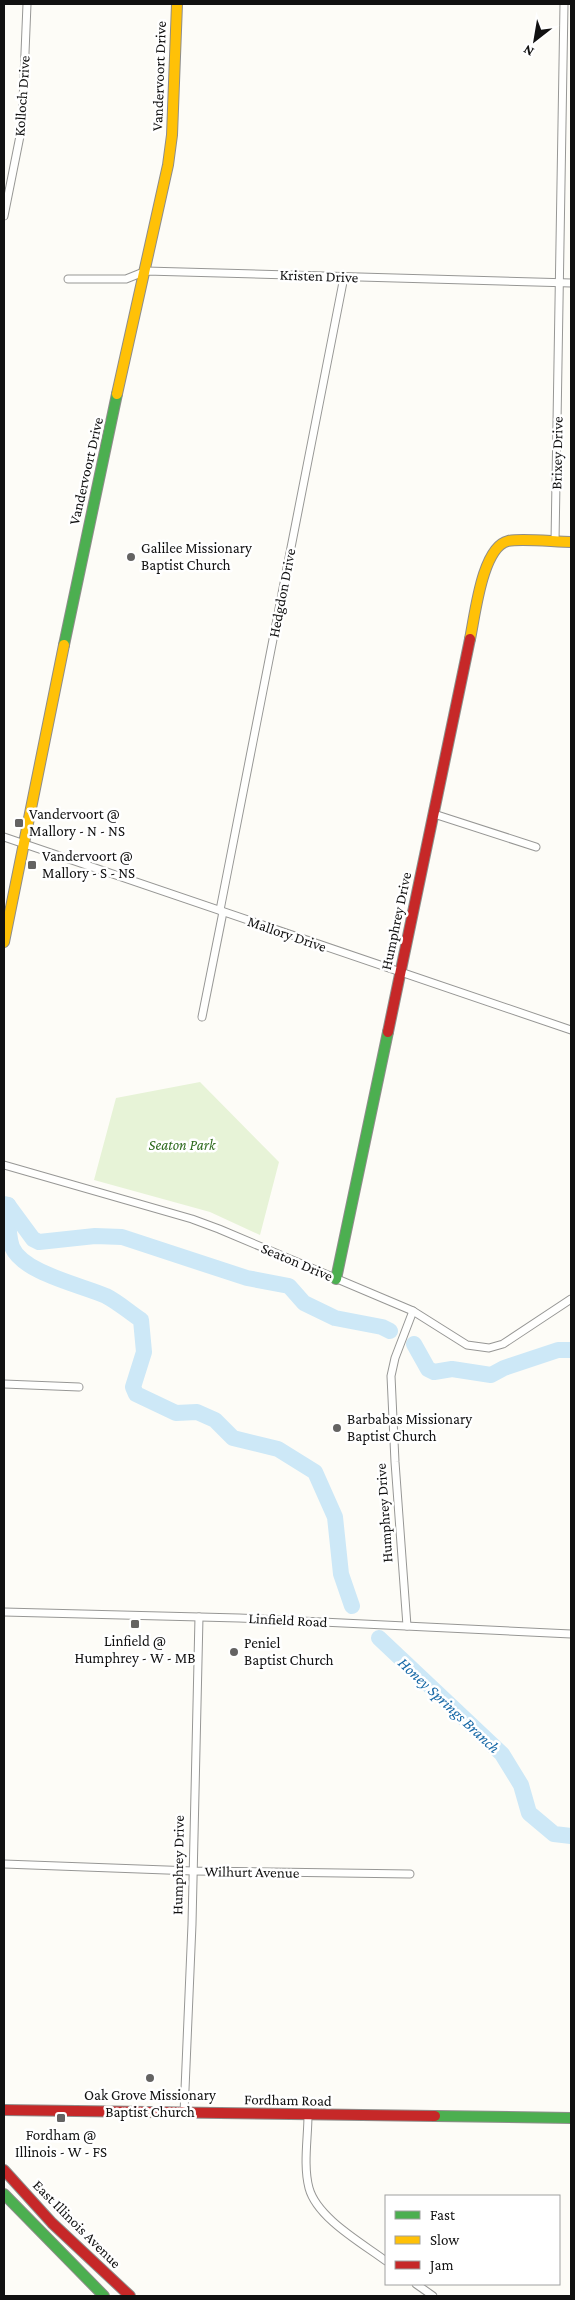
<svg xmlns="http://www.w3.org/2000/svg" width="575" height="2300" font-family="'Crimson Pro',serif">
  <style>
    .green { fill: #e7f3d7 }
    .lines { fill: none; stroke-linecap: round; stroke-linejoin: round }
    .river { stroke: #cde8f7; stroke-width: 16 }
    .street-casing { stroke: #979795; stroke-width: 9 }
    .fast-casing { stroke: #8e8d8b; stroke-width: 12 }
    .slow-casing { stroke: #8e8d8b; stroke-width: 12 }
    .jam-casing { stroke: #8e8d8b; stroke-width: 12 }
    .street { stroke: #fffffe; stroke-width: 7 }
    .fast { stroke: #4caf50; stroke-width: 10 }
    .slow { stroke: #ffc107; stroke-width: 10 }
    .jam { stroke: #c62828; stroke-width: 10 }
    .poi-dot { fill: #646362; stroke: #fff; stroke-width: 2 }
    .labels { text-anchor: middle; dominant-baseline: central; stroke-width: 5; stroke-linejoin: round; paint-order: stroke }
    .street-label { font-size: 15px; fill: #111; stroke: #fff }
    .poi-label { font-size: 15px; fill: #111; stroke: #fff; text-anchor: start }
    .park-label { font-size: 15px; font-style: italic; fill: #2f6b1f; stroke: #fff }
    .water-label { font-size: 16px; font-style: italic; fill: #1768a6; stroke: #fff }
  </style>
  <rect width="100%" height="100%" fill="#fdfcf7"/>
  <path class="green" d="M200,1082L279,1162L260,1235L210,1212L94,1180L116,1098Z"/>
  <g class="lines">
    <g class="river">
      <path d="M4,1204L8,1205C9,1218 7,1234 12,1247C23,1273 81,1285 106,1296C118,1302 129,1312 141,1320L144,1352L133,1387L136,1394L176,1413L197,1412L215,1420L233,1438L278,1449L315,1472L335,1517L341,1574L352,1606"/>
      <path d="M8,1205L33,1239L39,1242L95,1236L122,1237L247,1278L289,1286L304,1303L335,1318L382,1327L390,1331"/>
      <path d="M414,1344L428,1369L434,1372L452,1369L491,1375L504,1368L558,1350H571"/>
      <path d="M379,1638L502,1754L521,1785L529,1813L554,1834L571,1836"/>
    </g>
    <defs>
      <g id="street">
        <path d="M4,216L22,126L27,4"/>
        <path d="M68,279H126L146,271L571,283"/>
        <path d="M555,542L564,4"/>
        <path d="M434,814L536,847"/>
        <path d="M4,837L571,1030"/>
        <path d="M220,910L344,277"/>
        <path d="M202,1017L223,912"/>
        <path d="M4,1165L192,1219L219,1229L413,1311L467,1345L489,1348L503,1344L571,1299"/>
        <path d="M4,1384L79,1387"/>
        <path d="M4,1612L239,1618L571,1634"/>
        <path d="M407,1626L395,1462L391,1376L395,1358L413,1311"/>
        <path d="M4,1864L193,1871L410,1874"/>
        <path d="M184,2113L192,1924L199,1617"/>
        <path d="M308,2115C308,2138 303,2165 309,2188C317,2218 362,2243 386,2261"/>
        <path d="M416,2284L433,2296"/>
      </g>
      <g id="fast">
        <path d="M64,645L117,394"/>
        <path d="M336,1279L388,1032"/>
        <path d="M435,2116L571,2118"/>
        <path d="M4,2194L104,2296"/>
      </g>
      <g id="slow">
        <path d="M117,394L168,165L172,135L177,4"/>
        <path d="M470,639C475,616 482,547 508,541C521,538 556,542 571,542"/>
        <path d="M4,942L64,645"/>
      </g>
      <g id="jam">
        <path d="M388,1032L470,639"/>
        <path d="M4,2110L435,2116"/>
        <path d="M4,2170L52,2223L130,2296"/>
      </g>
    </defs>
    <use href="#street" class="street-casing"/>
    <use href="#fast" class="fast-casing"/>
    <use href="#slow" class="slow-casing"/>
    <use href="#jam" class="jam-casing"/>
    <use href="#street" class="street"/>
    <use href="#fast" class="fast"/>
    <use href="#slow" class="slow"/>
    <use href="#jam" class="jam"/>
  </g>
  <g class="poi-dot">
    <circle cx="131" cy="557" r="5"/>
    <rect x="14" y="818" width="10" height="10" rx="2.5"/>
    <rect x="27" y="860" width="10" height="10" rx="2.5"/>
    <circle cx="337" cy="1428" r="5"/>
    <rect x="130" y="1619" width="10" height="10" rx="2.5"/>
    <circle cx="234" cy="1652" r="5"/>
    <circle cx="150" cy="2078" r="5"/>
    <rect x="56" y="2113" width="10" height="10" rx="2.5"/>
  </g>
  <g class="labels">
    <g class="street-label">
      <text transform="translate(159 76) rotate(-88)">Vandervoort Drive</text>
      <text transform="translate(22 96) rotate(-86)">Kolloch Drive</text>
      <text transform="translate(319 276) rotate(2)">Kristen Drive</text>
      <text transform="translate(557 453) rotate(-89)">Brixey Drive</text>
      <text transform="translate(86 471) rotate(-77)">Vandervoort Drive</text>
      <text transform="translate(282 593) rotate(-79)">Hedgdon Drive</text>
      <text transform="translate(396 921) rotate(-78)">Humphrey Drive</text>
      <text transform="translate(287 934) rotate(19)">Mallory Drive</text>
      <text transform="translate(297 1262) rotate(23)">Seaton Drive</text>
      <text transform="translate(384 1513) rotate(-94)">Humphrey Drive</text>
      <text transform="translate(288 1620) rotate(3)">Linfield Road</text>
      <text transform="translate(178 1865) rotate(-89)">Humphrey Drive</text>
      <text transform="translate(252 1872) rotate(1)">Wilhurt Avenue</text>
      <text transform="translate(288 2100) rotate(1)">Fordham Road</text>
      <text transform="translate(77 2224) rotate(45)">East Illinois Avenue</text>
    </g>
    <g class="poi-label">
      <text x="141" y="548">Galilee Missionary<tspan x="141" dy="17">Baptist Church</tspan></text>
      <text x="29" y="814">Vandervoort @<tspan x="29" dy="17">Mallory - N - NS</tspan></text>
      <text x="42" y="856">Vandervoort @<tspan x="42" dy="17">Mallory - S - NS</tspan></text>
      <text x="347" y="1419">Barbabas Missionary<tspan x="347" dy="17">Baptist Church</tspan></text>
      <text x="135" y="1641" text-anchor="middle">Linfield @<tspan x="135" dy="17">Humphrey - W - MB</tspan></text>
      <text x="244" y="1643">Peniel<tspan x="244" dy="17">Baptist Church</tspan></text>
      <text x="150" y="2095" text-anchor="middle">Oak Grove Missionary<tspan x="150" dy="17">Baptist Church</tspan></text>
      <text x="61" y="2135" text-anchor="middle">Fordham @<tspan x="61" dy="17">Illinois - W - FS</tspan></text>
    </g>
    <g class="park-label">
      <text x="182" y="1145">Seaton Park</text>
    </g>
    <g class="water-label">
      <text transform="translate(449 1705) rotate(43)">Honey Springs Branch</text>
    </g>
  </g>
  <rect width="575" height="2300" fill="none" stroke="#111111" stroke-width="10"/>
  <rect x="385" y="2195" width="175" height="90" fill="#ffffff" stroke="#a0a0a0"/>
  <rect x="395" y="2211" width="25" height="8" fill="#4caf50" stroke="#a0a0a0"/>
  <text x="430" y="2220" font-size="15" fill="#111111">Fast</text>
  <rect x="395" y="2236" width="25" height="8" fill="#ffc107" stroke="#a0a0a0"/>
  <text x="430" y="2245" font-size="15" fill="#111111">Slow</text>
  <rect x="395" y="2261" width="25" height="8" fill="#c62828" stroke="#a0a0a0"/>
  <text x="430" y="2270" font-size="15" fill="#111111">Jam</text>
  <g transform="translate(535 40) rotate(211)" stroke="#ffffff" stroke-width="4" paint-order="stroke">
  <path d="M0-4L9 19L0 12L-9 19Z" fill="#111111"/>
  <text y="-8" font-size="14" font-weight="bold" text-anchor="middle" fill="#111111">N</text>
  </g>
</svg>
